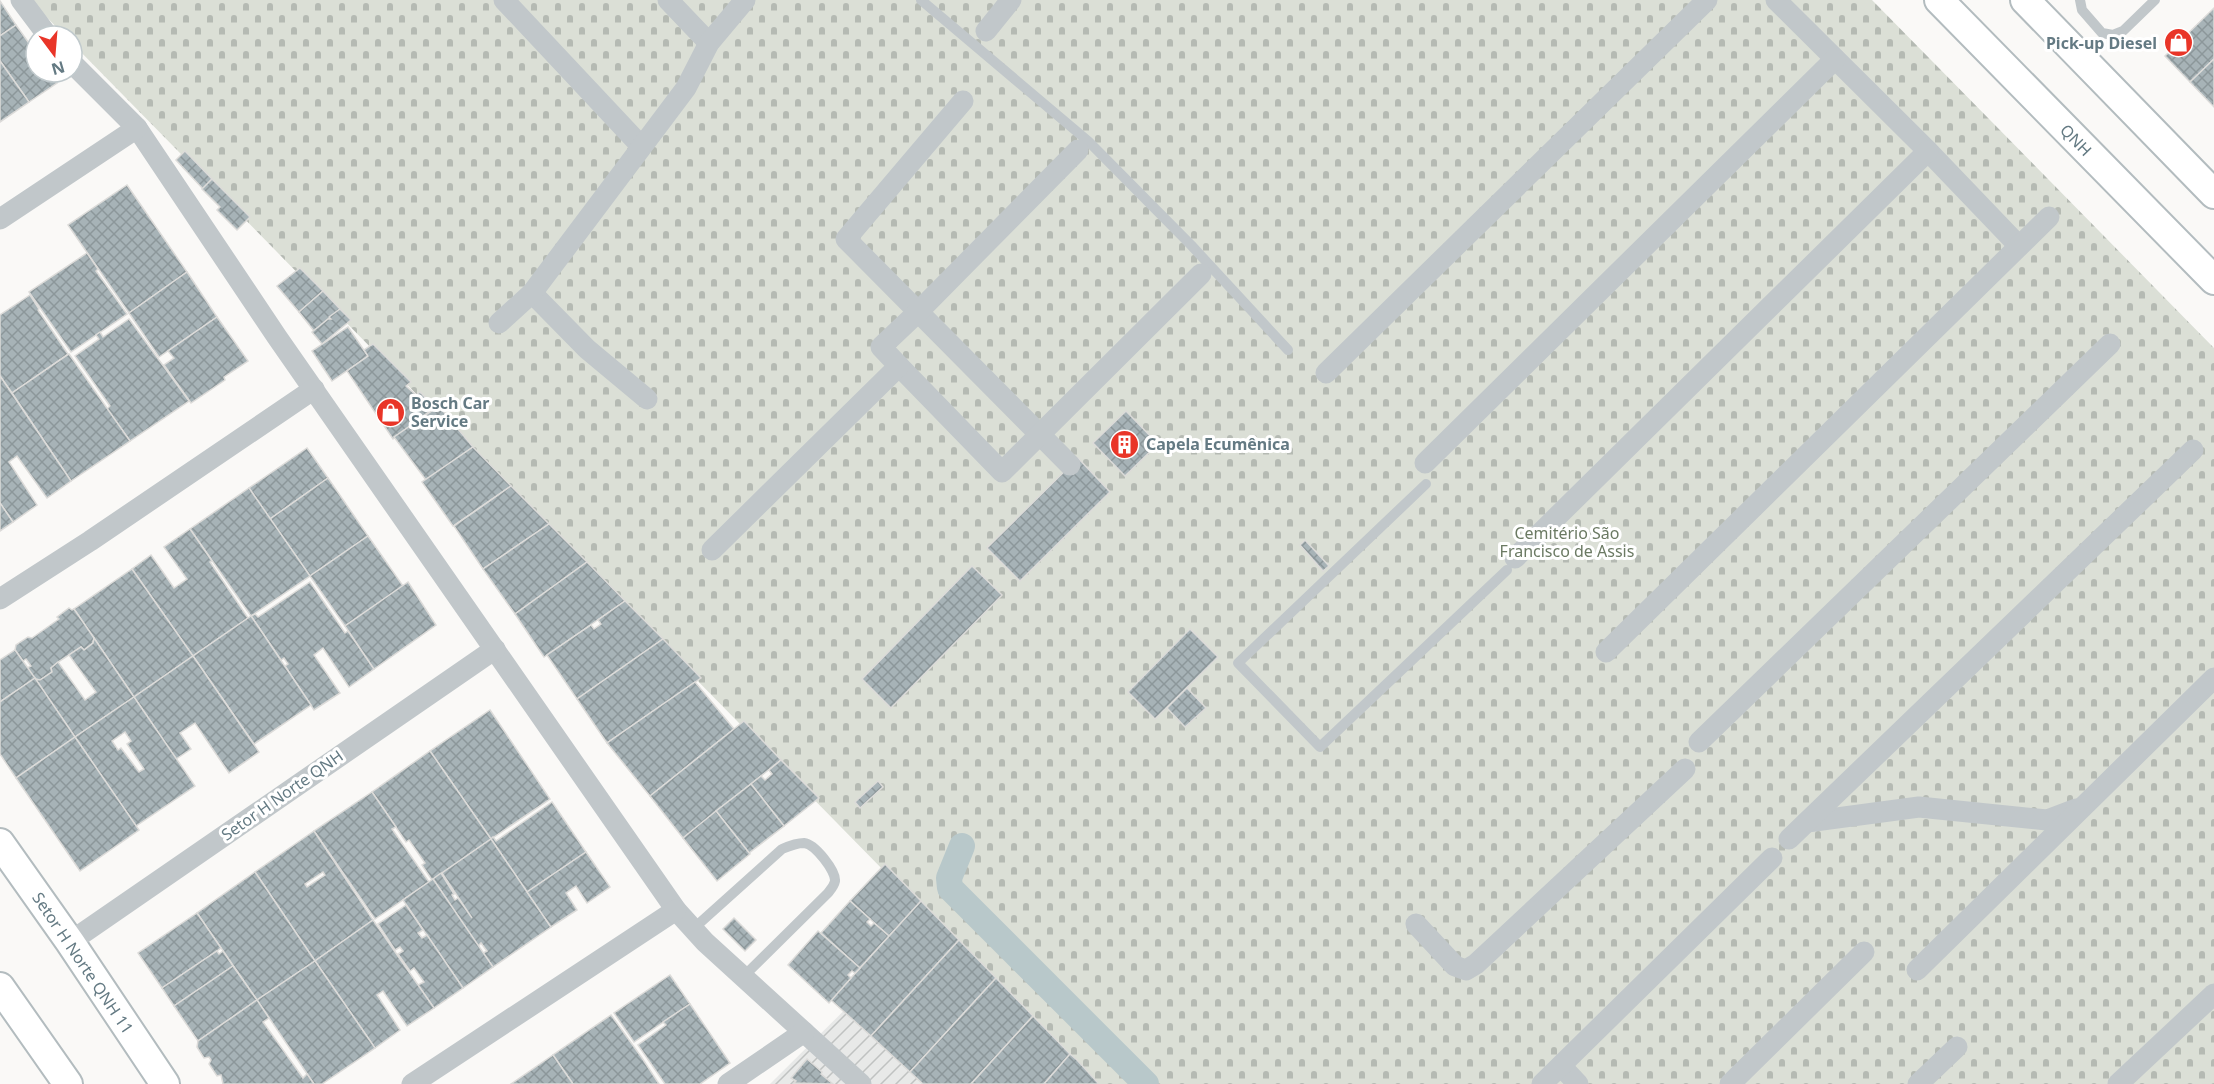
<svg xmlns="http://www.w3.org/2000/svg" width="2214" height="1084" font-family="'Noto Sans',sans-serif">
  <style>
    .industrial { fill: url(#industrial-furrows) }
    .cemetery { fill: url(#cemetery-stones) }
    .lines { fill: none; stroke-linecap: round; stroke-linejoin: round }
    .canal { stroke: #b8c8ca; stroke-width: 26 }
    .building { fill: url(#building-cross-hatch); stroke: #dcdbd9; stroke-width: 1.5; fill-rule: evenodd }
    .secondary-casing { stroke: #b3bcbf; stroke-width: 32 }
    .lane { stroke: #c1c7ca; stroke-width: 10 }
    .street { stroke: #c1c7ca; stroke-width: 21 }
    .secondary { stroke: #fff; stroke-width: 28 }
    .labels { text-anchor: middle; dominant-baseline: central; stroke-width: 6; stroke-linejoin: round; paint-order: stroke }
    .poi-label { font-size: 16px; font-weight: bold; fill: #647a83; stroke: #fff; text-anchor: start }
    .street-label { font-size: 16px; fill: #647a83; stroke: #fff }
    .park-label { font-size: 16px; fill: #6b7a63; stroke: #fff }
  </style>
  <defs>
    <pattern id="industrial-furrows" width="10" height="10" patternUnits="userSpaceOnUse" patternTransform="scale(1.5)"><rect width="10" height="10" fill="#e8e9e8"/><path d="M-1 1l2-2M0 10L10 0M9 11l2-2" fill="none" stroke="#c0c2c1"/></pattern>
    <pattern id="cemetery-stones" width="16" height="16" patternUnits="userSpaceOnUse" patternTransform="scale(1.5)"><rect width="16" height="16" fill="#dbdfd6"/><path d="M2 7V4a2 2 0 0 1 4 0v3zM10 15v-3a2 2 0 0 1 4 0v3z" fill="#b5bab3"/></pattern>
    <pattern id="building-cross-hatch" width="8" height="8" patternUnits="userSpaceOnUse" patternTransform="scale(1.5)"><rect width="8" height="8" fill="#a7b3b7"/><path d="M0 0l8 8M0 8l8-8" fill="none" stroke="#8c979a"/></pattern>
  </defs>
  <rect width="100%" height="100%" fill="#faf9f7"/>
  <path class="industrial" d="M927,928L1075,1084H770Z"/>
  <path class="cemetery" d="M30,0H1872L2214,348V1084H1093L72,43V36H65Z"/>
  <g class="lines">
    <path class="canal" d="M962,846L949,878L950,888L1146,1084"/>
  </g>
  <g class="building">
    <path d="M0,1L16,25L0,36Z"/>
    <path d="M2214,8V59L2190,82L2165,56Z"/>
    <path d="M16,25L36,53V72H49L57,83L29,102L0,61V36Z"/>
    <path d="M2214,59V107L2190,82Z"/>
    <path d="M0,61L29,102L0,122Z"/>
    <path d="M185,151L212,179L203,189L176,160Z"/>
    <path d="M212,179L250,217L237,230L217,210L220,207L202,189Z"/>
    <path d="M127,185L187,272L129,313L68,225Z"/>
    <path d="M87,253L98,269L96,271L127,314L71,352L29,292Z"/>
    <path d="M300,268L323,291L299,312L277,286Z"/>
    <path d="M187,272L217,317L159,357L129,313Z"/>
    <path d="M323,291L340,309L314,331L299,312Z"/>
    <path d="M30,295L39,309L38,310L68,354L12,393L0,376V315Z"/>
    <path d="M340,309L351,320L322,344L312,332L328,319H331L329,317Z"/>
    <path d="M217,317L248,361L224,377L225,380L191,403L164,365L174,358L168,351Z"/>
    <path d="M129,319L189,401L130,441L107,409L110,406L75,356L99,339L96,335L100,332L103,337Z"/>
    <path d="M348,327L368,356L332,381L312,351Z"/>
    <path d="M373,344L411,382L406,386L416,395L420,392L435,407L393,439L347,371L368,356L364,350Z"/>
    <path d="M69,354L130,441L71,481L12,393Z"/>
    <path d="M0,376L71,481L47,498L17,456L9,462L37,505L13,522L0,503Z"/>
    <path d="M439,406L473,447L426,480L394,437Z"/>
    <path d="M1126,411L1158,444L1125,476L1093,443Z"/>
    <path d="M473,447L511,486L453,526L422,482Z"/>
    <path d="M307,448L328,478L270,519L249,488Z"/>
    <path d="M1078,458L1110,492L1020,581L987,548Z"/>
    <path d="M328,478L368,536L310,576L270,519Z"/>
    <path d="M511,486L549,524L483,569L454,526Z"/>
    <path d="M249,488L310,576L251,616L190,529Z"/>
    <path d="M0,503L13,522L0,531Z"/>
    <path d="M549,524L587,562L515,614L483,569Z"/>
    <path d="M190,529L212,561L210,562L248,618L193,656L132,569L151,555L174,588L187,579L164,547Z"/>
    <path d="M368,536L403,586L345,626L310,576Z"/>
    <path d="M1305,540L1329,566L1323,571L1300,545Z"/>
    <path d="M587,562L625,601L544,657L515,614Z"/>
    <path d="M972,566L1002,595L891,708L862,679Z"/>
    <path d="M132,569L193,656L134,697L74,609Z"/>
    <path d="M310,582L345,633L348,631L374,669L349,687L323,648L314,655L340,693L314,710L285,666L288,664L284,658L281,660L251,616L255,614L258,617Z"/>
    <path d="M408,582L436,625L374,669L345,626Z"/>
    <path d="M625,601L663,639L577,699L547,655L591,625L594,629L601,624L598,620Z"/>
    <path d="M69,608L72,610L74,609L94,638L93,643L84,650L81,647L58,662L51,668L52,672L40,680L35,679L27,668L31,666L26,659L23,661L15,650L16,645L28,637L32,638L59,619L57,617Z"/>
    <path d="M251,616L311,705L254,744L193,656Z"/>
    <path d="M1190,629L1218,657L1155,719L1128,692Z"/>
    <path d="M94,638L134,697L75,737L35,679L40,680L52,672L51,668L58,662L85,700L96,692L69,655L81,647L84,650L93,643Z"/>
    <path d="M663,639L701,678L607,743L577,699Z"/>
    <path d="M15,650L35,678L0,702V660Z"/>
    <path d="M193,656L259,752L229,773L195,723L180,733L191,749L176,759L134,697Z"/>
    <path d="M35,678L75,737L16,778L0,754V702Z"/>
    <path d="M695,682L734,729L650,796L607,743Z"/>
    <path d="M1187,688L1206,708L1185,727L1167,708Z"/>
    <path d="M134,697L195,786L136,826L75,737ZM125,732L131,741L127,744L144,769L139,772L121,748L118,750L112,741Z"/>
    <path d="M490,710L550,799L491,839L430,751Z"/>
    <path d="M744,721L781,760L683,838L650,796Z"/>
    <path d="M75,737L139,830L80,871L16,778Z"/>
    <path d="M430,751L491,839L432,880L422,865L425,863L409,840L406,842L372,792Z"/>
    <path d="M781,760L819,798L784,826L751,784L761,776L765,780L772,774L769,770Z"/>
    <path d="M878,781L883,787L860,808L855,802Z"/>
    <path d="M751,784L784,826L749,853L716,811Z"/>
    <path d="M372,792L396,827L392,829L429,882L375,919L314,831Z"/>
    <path d="M552,802L586,852L527,892L491,839L493,837L496,841Z"/>
    <path d="M716,811L750,854L717,881L683,838Z"/>
    <path d="M314,831L373,920L315,961L255,872ZM323,872L325,875L307,887L305,884Z"/>
    <path d="M491,839L551,927L493,967L483,953L487,951L481,943L478,946L433,879L441,873L454,894L452,895L455,900L458,898L472,918L442,873Z"/>
    <path d="M586,852L610,887L587,903L576,886L566,893L577,910L551,927L527,892Z"/>
    <path d="M885,864L921,901L889,936L850,901Z"/>
    <path d="M255,872L315,961L257,1000L197,913Z"/>
    <path d="M433,879L493,967L463,988L403,900Z"/>
    <path d="M850,901L870,919L867,922L871,926L874,923L889,936L860,968L821,933Z"/>
    <path d="M921,901L959,940L871,1036L831,1000Z"/>
    <path d="M406,905L423,930L418,933L422,938L427,935L463,988L434,1008L418,985L424,982L414,968L410,971L398,954L403,951L400,947L395,950L378,924Z"/>
    <path d="M197,913L221,948L162,988L138,953Z"/>
    <path d="M734,918L756,940L745,951L723,929Z"/>
    <path d="M373,920L434,1008L407,1026L383,991L377,995L400,1030L375,1048L315,961Z"/>
    <path d="M818,931L860,968L855,973L852,971L848,975L851,978L829,1003L788,965Z"/>
    <path d="M959,940L996,978L910,1072L871,1036Z"/>
    <path d="M217,951L219,954L223,951L233,966L174,1006L162,988Z"/>
    <path d="M315,961L375,1048L322,1084H314L257,1000Z"/>
    <path d="M233,966L257,1000L198,1041L174,1006Z"/>
    <path d="M670,975L690,1004L634,1042L614,1013Z"/>
    <path d="M996,978L1033,1016L971,1084H923L910,1072Z"/>
    <path d="M257,1000L269,1018L263,1022L303,1078L307,1074L314,1084H223L221,1075L217,1076L209,1064L211,1060L209,1057L204,1058L197,1047L198,1041Z"/>
    <path d="M690,1004L730,1063L700,1084H665L638,1045L666,1025L663,1022Z"/>
    <path d="M611,1015L642,1058L659,1084H573L553,1055Z"/>
    <path d="M1033,1016L1070,1054L1044,1084H971Z"/>
    <path d="M1070,1054L1077,1060L1099,1084H1044Z"/>
    <path d="M553,1055L573,1084H511Z"/>
    <path d="M807,1059L822,1072L821,1074L833,1084L794,1083L796,1081L791,1078Z"/>
  </g>
  <g class="lines">
    <defs>
      <g id="secondary">
        <path d="M1939,0L2214,280"/>
        <path d="M2025,0L2214,194"/>
        <path d="M0,843L70,942L165,1084"/>
        <path d="M0,987L68,1084"/>
      </g>
    </defs>
    <use href="#secondary" class="secondary-casing"/>
    <g class="lane">
      <path d="M921,0L1088,141L1191,245L1288,350"/>
      <path d="M2080,0L2082,10L2102,33L2113,35L2123,31L2155,0"/>
      <path d="M1426,484L1238,663L1320,747L1507,570"/>
      <path d="M693,929L782,849C789,846 796,843 804,843C815,844 836,871 835,881C834,886 831,889 828,893L744,976"/>
    </g>
    <g class="street">
      <path d="M21,0L48,36"/>
      <path d="M504,0L641,146"/>
      <path d="M668,0L709,43"/>
      <path d="M1776,0L1928,151L2019,246"/>
      <path d="M986,31L1011,0"/>
      <path d="M72,63L137,128L277,337L676,910L705,942L861,1084"/>
      <path d="M963,101L846,239L1070,465"/>
      <path d="M0,219L137,128"/>
      <path d="M532,293L587,349L647,399"/>
      <path d="M499,323L532,293L686,88L709,43L745,0"/>
      <path d="M899,366L1002,472L1201,274"/>
      <path d="M1326,373L1707,0"/>
      <path d="M1425,463L1835,59"/>
      <path d="M712,550L899,366L881,347L918,312L1078,150"/>
      <path d="M1515,558L1928,151"/>
      <path d="M0,599L90,541L314,389"/>
      <path d="M1606,652L2049,217"/>
      <path d="M1699,742L2110,344"/>
      <path d="M1807,822L1919,807L2047,820L2076,809"/>
      <path d="M1789,839L2193,450"/>
      <path d="M1416,924L1455,966L1466,970L1476,964L1685,769"/>
      <path d="M70,942L495,649"/>
      <path d="M1917,970L2214,678"/>
      <path d="M1561,1066L1578,1084"/>
      <path d="M412,1084L676,910"/>
      <path d="M728,1084L804,1032"/>
      <path d="M1542,1084L1772,858"/>
      <path d="M1730,1084L1864,952"/>
      <path d="M1918,1084L1957,1047"/>
      <path d="M2118,1084L2214,994"/>
    </g>
    <use href="#secondary" class="secondary"/>
  </g>
  <defs>
    <symbol id="shop-disc" viewBox="-11 -11 22 22"><circle r="9.5" fill="#e93528" stroke="#fff"/><path d="M-5-2.5h2.3a2.7 3.5 0 0 1 5.4 0H5L5.5 6h-11ZM-1.5-2.5h3a1.5 2.3 0 0 0-3 0Z" fill="#fff"/></symbol>
    <symbol id="building-disc" viewBox="-11 -11 22 22"><circle r="9.5" fill="#e93528" stroke="#fff"/><path d="M-4-6H4V6H1V3H-1V6H-4ZM-2.5-4.3h1.7v1.8h-1.7ZM.8-4.3h1.7v1.8H.8ZM-2.5-1h1.7V.8h-1.7ZM.8-1h1.7V.8H.8Z" fill="#fff"/></symbol>
  </defs>
  <g fill-rule="evenodd">
    <use href="#shop-disc" x="2162" y="26" width="33" height="33"/>
    <use href="#shop-disc" x="374" y="396" width="33" height="33"/>
    <use href="#building-disc" x="1108" y="428" width="33" height="33"/>
  </g>
  <g class="labels">
    <g class="poi-label">
      <text x="2157" y="43" text-anchor="end">Pick-up Diesel</text>
      <text x="411" y="403">Bosch Car<tspan x="411" dy="18">Service</tspan></text>
      <text x="1146" y="444">Capela Ecumênica</text>
    </g>
    <g class="street-label">
      <text transform="translate(2076 140) rotate(46)">QNH</text>
      <text transform="translate(282 795) rotate(-35)">Setor H Norte QNH</text>
      <text transform="translate(83 963) rotate(56)">Setor H Norte QNH 11</text>
    </g>
    <g class="park-label">
      <text x="1567" y="533">Cemitério São<tspan x="1567" dy="18">Francisco de Assis</tspan></text>
    </g>
  </g>
  <g transform="translate(54 54) rotate(164)"><circle r="28" fill="#ffffff" stroke="#c1cacd" stroke-width="1.5"/>
  <path d="M0-4.5L10 22L0 15L-10 22Z" fill="#e93528"/>
  <text y="-9" font-size="16" font-weight="bold" text-anchor="middle" fill="#647a83">N</text>
  </g>
</svg>
